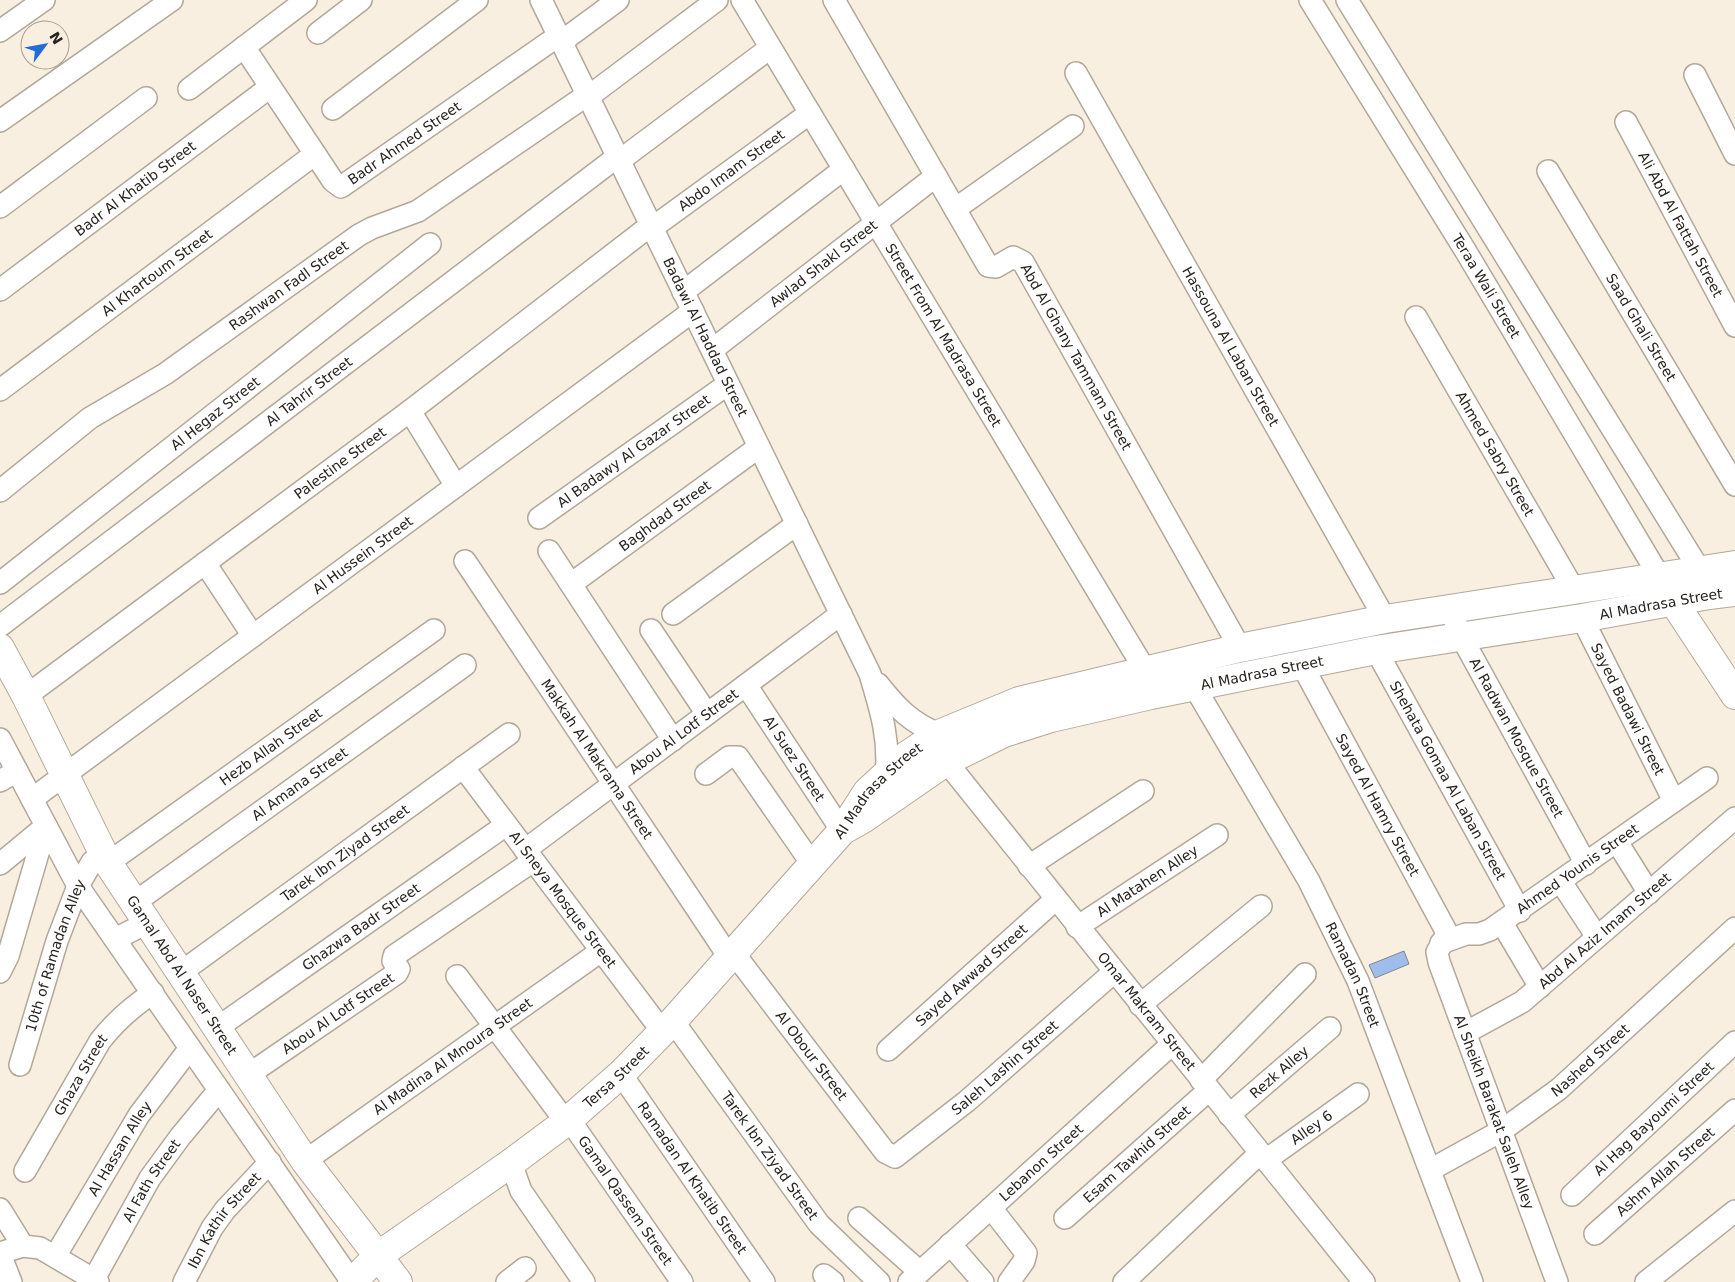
<svg xmlns="http://www.w3.org/2000/svg" width="1735" height="1282" font-family="'DejaVu Sans',sans-serif">
  <style>
    .building { fill: #9fbdea; stroke: #7e8794 }
    .lines { fill: none; stroke-linecap: round; stroke-linejoin: round }
    .street-casing { stroke: #b2a89a; stroke-width: 24 }
    .secondary-casing { stroke: #b2a89a; stroke-width: 30 }
    .street { stroke: #fff; stroke-width: 21 }
    .secondary { stroke: #fff; stroke-width: 28 }
    .labels { text-anchor: middle; dominant-baseline: central; stroke-width: 4.5; stroke-linejoin: round; paint-order: stroke }
    .street-label { font-size: 14px; fill: #27231e; stroke: #f9efe0 }
  </style>
  <rect width="100%" height="100%" fill="#f9efe0"/>
  <path class="building" d="M1404,951L1409,964L1375,978L1369,965Z"/>
  <g class="lines">
    <defs>
      <g id="street">
        <path id="s1" d="M541,0L870,674C880,708 890,738 886,774"/>
        <path id="s2" d="M742,0L1145,670"/>
        <path id="s3" d="M834,0L988,266L996,267L1013,257L1023,262L1240,648"/>
        <path id="s4" d="M1310,0L1465,250L1659,576"/>
        <path d="M1347,0L1699,569"/>
        <path d="M0,31L44,0"/>
        <path d="M318,33L361,0"/>
        <path d="M561,42L618,0"/>
        <path id="s5" d="M244,47L333,181L341,187L558,36"/>
        <path id="s6" d="M1076,73L1385,619"/>
        <path d="M1695,75L1735,154"/>
        <path d="M189,89L306,0"/>
        <path d="M588,97L717,0"/>
        <path d="M333,109L477,0"/>
        <path d="M0,121L172,0"/>
        <path id="s7" d="M1626,122L1735,326"/>
        <path d="M619,161L770,48"/>
        <path id="s8" d="M1548,171L1735,485"/>
        <path d="M0,207L146,98"/>
        <path d="M955,209L1073,126"/>
        <path id="s9" d="M652,228L810,113"/>
        <path id="s10" d="M0,290L270,87"/>
        <path d="M683,292L844,169"/>
        <path id="s11" d="M1416,317L1574,590"/>
        <path id="s12" d="M712,350L936,176"/>
        <path id="s13" d="M0,390L315,154"/>
        <path d="M410,411L456,486"/>
        <path id="s14" d="M0,491L90,418L165,374L359,235L372,228L418,211L587,95"/>
        <path id="s15" d="M539,518L728,384"/>
        <path d="M549,551L673,740"/>
        <path id="s16" d="M465,561L729,957"/>
        <path d="M205,563L253,636"/>
        <path id="s17" d="M0,583L430,244"/>
        <path id="s18" d="M571,584L759,447"/>
        <path id="s19" d="M1450,609L1462,638L1586,864"/>
        <path d="M673,614L797,524"/>
        <path id="s20" d="M1582,618L1674,801"/>
        <path id="s21" d="M0,626L617,157"/>
        <path d="M651,630L707,714"/>
        <path id="s22" d="M1376,650L1520,911"/>
        <path id="s23" d="M1302,665L1445,929L1446,937L1437,952L1439,962L1557,1282"/>
        <path d="M878,684C896,707 911,723 939,734"/>
        <path id="s24" d="M746,685L842,831"/>
        <path id="s25" d="M1194,686L1309,881L1358,981L1472,1282"/>
        <path id="s26" d="M26,696L410,411L651,225"/>
        <path d="M0,739L78,886L352,1282"/>
        <path id="s27" d="M937,750L1364,1282"/>
        <path id="s28" d="M463,767L662,1031"/>
        <path d="M706,774L729,757H738L812,864"/>
        <path d="M0,781L17,771"/>
        <path id="s29" d="M32,799L693,311"/>
        <path d="M1617,842L1649,893"/>
        <path id="s30" d="M525,850L841,614"/>
        <path id="s31" d="M108,863L434,630"/>
        <path d="M0,864L46,826"/>
        <path d="M1029,866L1143,791"/>
        <path d="M1561,882L1597,937"/>
        <path id="s32" d="M134,903L465,665"/>
        <path d="M1502,923L1540,987"/>
        <path id="s33" d="M1077,927L1217,835"/>
        <path d="M115,939L147,923"/>
        <path id="s34" d="M1441,943L1466,934H1479L1490,930L1707,778"/>
        <path id="s35" d="M733,952L885,1152L895,1157L967,1101L1114,972"/>
        <path d="M0,972L8,956L46,826"/>
        <path id="s36" d="M180,973L509,734"/>
        <path d="M457,976L566,1122"/>
        <path d="M1140,1005L1261,906"/>
        <path id="s37" d="M673,1021L819,1224L879,1282"/>
        <path id="s38" d="M217,1028L506,825"/>
        <path id="s39" d="M1465,1033L1522,1002L1735,818"/>
        <path id="s40" d="M888,1050L1056,899"/>
        <path id="s41" d="M20,1065L57,941L78,886L92,862L103,854"/>
        <path id="s42" d="M621,1074L764,1282"/>
        <path id="s43" d="M248,1075L397,973L399,969L393,961L394,956L533,861"/>
        <path d="M1201,1080L1305,974"/>
        <path id="s44" d="M1229,1115L1330,1028"/>
        <path id="s45" d="M569,1119L682,1282"/>
        <path id="s46" d="M1266,1160L1358,1094"/>
        <path id="s47" d="M305,1161L601,951"/>
        <path d="M511,1163L521,1191L584,1282"/>
        <path id="s48" d="M1430,1170L1501,1131L1559,1089L1735,928"/>
        <path id="s49" d="M25,1171L100,1041C115,1022 131,1007 153,993"/>
        <path id="s50" d="M1572,1195L1735,1042"/>
        <path d="M991,1208L1026,1253L1024,1261L1009,1282"/>
        <path d="M0,1209L23,1246"/>
        <path d="M859,1218L920,1272"/>
        <path id="s51" d="M1065,1218L1209,1090"/>
        <path id="s52" d="M1595,1234L1735,1110"/>
        <path d="M950,1244L983,1282"/>
        <path d="M0,1253L23,1246L40,1248L98,1282"/>
        <path d="M0,1254L11,1282"/>
        <path id="s53" d="M56,1255L139,1115L190,1048"/>
        <path d="M824,1275L833,1282"/>
        <path id="s54" d="M94,1279L150,1178L180,1137L219,1090"/>
        <path id="s55" d="M184,1282L212,1228L225,1210L270,1162"/>
        <path d="M507,1282L525,1268"/>
        <path id="s56" d="M909,1282L1172,1044"/>
        <path d="M1124,1282L1260,1153"/>
        <path d="M1646,1282L1735,1211"/>
      </g>
      <g id="secondary">
        <path d="M1673,601L1735,695"/>
        <path id="s57" d="M0,648L26,696L108,863L305,1161L398,1282"/>
        <path id="s58" d="M847,828L863,819L947,761L1004,733L1051,718L1151,695L1376,650L1582,618L1709,595L1735,592"/>
        <path id="s59" d="M352,1282L379,1255L511,1163L566,1122L621,1074L673,1021L842,831L867,792L906,756L939,734L1019,701L1240,648L1385,619L1735,565"/>
      </g>
    </defs>
    <use href="#street" class="street-casing"/>
    <use href="#secondary" class="secondary-casing"/>
    <use href="#street" class="street"/>
    <use href="#secondary" class="secondary"/>
  </g>
  <g class="labels">
    <g class="street-label">
      <text stroke="none"><textPath href="#s5" startOffset="248">Badr Ahmed Street</textPath></text>
      <text stroke="none"><textPath href="#s9" startOffset="98">Abdo Imam Street</textPath></text>
      <text stroke="none"><textPath href="#s10" startOffset="169">Badr Al Khatib Street</textPath></text>
      <text stroke="none"><textPath href="#s7" startOffset="116">Ali Abd Al Fattah Street</textPath></text>
      <text stroke="none"><textPath href="#s12" startOffset="141">Awlad Shakl Street</textPath></text>
      <text stroke="none"><textPath href="#s13" startOffset="196">Al Khartoum Street</textPath></text>
      <text stroke="none"><textPath href="#s14" startOffset="355">Rashwan Fadl Street</textPath></text>
      <text stroke="none"><textPath href="#s4" startOffset="336">Teraa Wali Street</textPath></text>
      <text stroke="none"><textPath href="#s8" startOffset="182">Saad Ghali Street</textPath></text>
      <text stroke="none"><textPath href="#s2" startOffset="391">Street From Al Madrasa Street</textPath></text>
      <text stroke="none"><textPath href="#s1" startOffset="375">Badawi Al Haddad Street</textPath></text>
      <text stroke="none"><textPath href="#s6" startOffset="314">Hassouna Al Laban Street</textPath></text>
      <text stroke="none"><textPath href="#s3" startOffset="455">Abd Al Ghany Tammam Street</textPath></text>
      <text stroke="none"><textPath href="#s21" startOffset="388">Al Tahrir Street</textPath></text>
      <text stroke="none"><textPath href="#s17" startOffset="274">Al Hegaz Street</textPath></text>
      <text stroke="none"><textPath href="#s15" startOffset="116">Al Badawy Al Gazar Street</textPath></text>
      <text stroke="none"><textPath href="#s11" startOffset="158">Ahmed Sabry Street</textPath></text>
      <text stroke="none"><textPath href="#s26" startOffset="391">Palestine Street</textPath></text>
      <text stroke="none"><textPath href="#s18" startOffset="116">Baghdad Street</textPath></text>
      <text stroke="none"><textPath href="#s29" startOffset="411">Al Hussein Street</textPath></text>
      <text stroke="none"><textPath href="#s58" startOffset="854">Al Madrasa Street</textPath></text>
      <text stroke="none"><textPath href="#s58" startOffset="449">Al Madrasa Street</textPath></text>
      <text stroke="none"><textPath href="#s20" startOffset="102">Sayed Badawi Street</textPath></text>
      <text stroke="none"><textPath href="#s30" startOffset="198">Abou Al Lotf Street</textPath></text>
      <text stroke="none"><textPath href="#s19" startOffset="145">Al Radwan Mosque Street</textPath></text>
      <text stroke="none"><textPath href="#s31" startOffset="200">Hezb Allah Street</textPath></text>
      <text stroke="none"><textPath href="#s24" startOffset="88">Al Suez Street</textPath></text>
      <text stroke="none"><textPath href="#s16" startOffset="238">Makkah Al Makrama Street</textPath></text>
      <text stroke="none"><textPath href="#s22" startOffset="149">Shehata Gomaa Al Laban Street</textPath></text>
      <text stroke="none"><textPath href="#s59" startOffset="724">Al Madrasa Street</textPath></text>
      <text stroke="none"><textPath href="#s32" startOffset="204">Al Amana Street</textPath></text>
      <text stroke="none"><textPath href="#s23" startOffset="159">Sayed Al Hamry Street</textPath></text>
      <text stroke="none"><textPath href="#s36" startOffset="204">Tarek Ibn Ziyad Street</textPath></text>
      <text stroke="none"><textPath href="#s34" startOffset="158">Ahmed Younis Street</textPath></text>
      <text stroke="none"><textPath href="#s33" startOffset="84">Al Matahen Alley</textPath></text>
      <text stroke="none"><textPath href="#s28" startOffset="166">Al Sneya Mosque Street</textPath></text>
      <text stroke="none"><textPath href="#s38" startOffset="176">Ghazwa Badr Street</textPath></text>
      <text stroke="none"><textPath href="#s39" startOffset="174">Abd Al Aziz Imam Street</textPath></text>
      <text stroke="none"><textPath href="#s41" startOffset="115">10th of Ramadan Alley</textPath></text>
      <text stroke="none"><textPath href="#s40" startOffset="112">Sayed Awwad Street</textPath></text>
      <text stroke="none"><textPath href="#s25" startOffset="330">Ramadan Street</textPath></text>
      <text stroke="none"><textPath href="#s57" startOffset="375">Gamal Abd Al Naser Street</textPath></text>
      <text stroke="none"><textPath href="#s27" startOffset="335">Omar Makram Street</textPath></text>
      <text stroke="none"><textPath href="#s43" startOffset="109">Abou Al Lotf Street</textPath></text>
      <text stroke="none"><textPath href="#s35" startOffset="130">Al Obour Street</textPath></text>
      <text stroke="none"><textPath href="#s47" startOffset="181">Al Madina Al Mnoura Street</textPath></text>
      <text stroke="none"><textPath href="#s48" startOffset="195">Nashed Street</textPath></text>
      <text stroke="none"><textPath href="#s35" startOffset="404">Saleh Lashin Street</textPath></text>
      <text stroke="none"><textPath href="#s44" startOffset="66">Rezk Alley</textPath></text>
      <text stroke="none"><textPath href="#s49" startOffset="111">Ghaza Street</textPath></text>
      <text stroke="none"><textPath href="#s59" startOffset="335">Tersa Street</textPath></text>
      <text stroke="none"><textPath href="#s23" startOffset="496">Al Sheikh Barakat Saleh Alley</textPath></text>
      <text stroke="none"><textPath href="#s50" startOffset="112">Al Hag Bayoumi Street</textPath></text>
      <text stroke="none"><textPath href="#s46" startOffset="56">Alley 6</textPath></text>
      <text stroke="none"><textPath href="#s53" startOffset="124">Al Hassan Alley</textPath></text>
      <text stroke="none"><textPath href="#s51" startOffset="96">Esam Tawhid Street</textPath></text>
      <text stroke="none"><textPath href="#s37" startOffset="166">Tarek Ibn Ziyad Street</textPath></text>
      <text stroke="none"><textPath href="#s56" startOffset="178">Lebanon Street</textPath></text>
      <text stroke="none"><textPath href="#s52" startOffset="94">Ashm Allah Street</textPath></text>
      <text stroke="none"><textPath href="#s42" startOffset="126">Ramadan Al Khatib Street</textPath></text>
      <text stroke="none"><textPath href="#s54" startOffset="114">Al Fath Street</textPath></text>
      <text stroke="none"><textPath href="#s45" startOffset="99">Gamal Qassem Street</textPath></text>
      <text stroke="none"><textPath href="#s55" startOffset="74">Ibn Kathir Street</textPath></text>
    </g>
  </g>
  <g transform="translate(45 45) rotate(58)"><circle r="24" fill="#f9efe0" stroke="#a59d92"/>
  <path d="M0-4L9 19L0 12L-9 19Z" fill="#226cd8"/>
  <text y="-8" font-size="14" font-weight="bold" text-anchor="middle" fill="#27231e">N</text>
  </g>
</svg>
